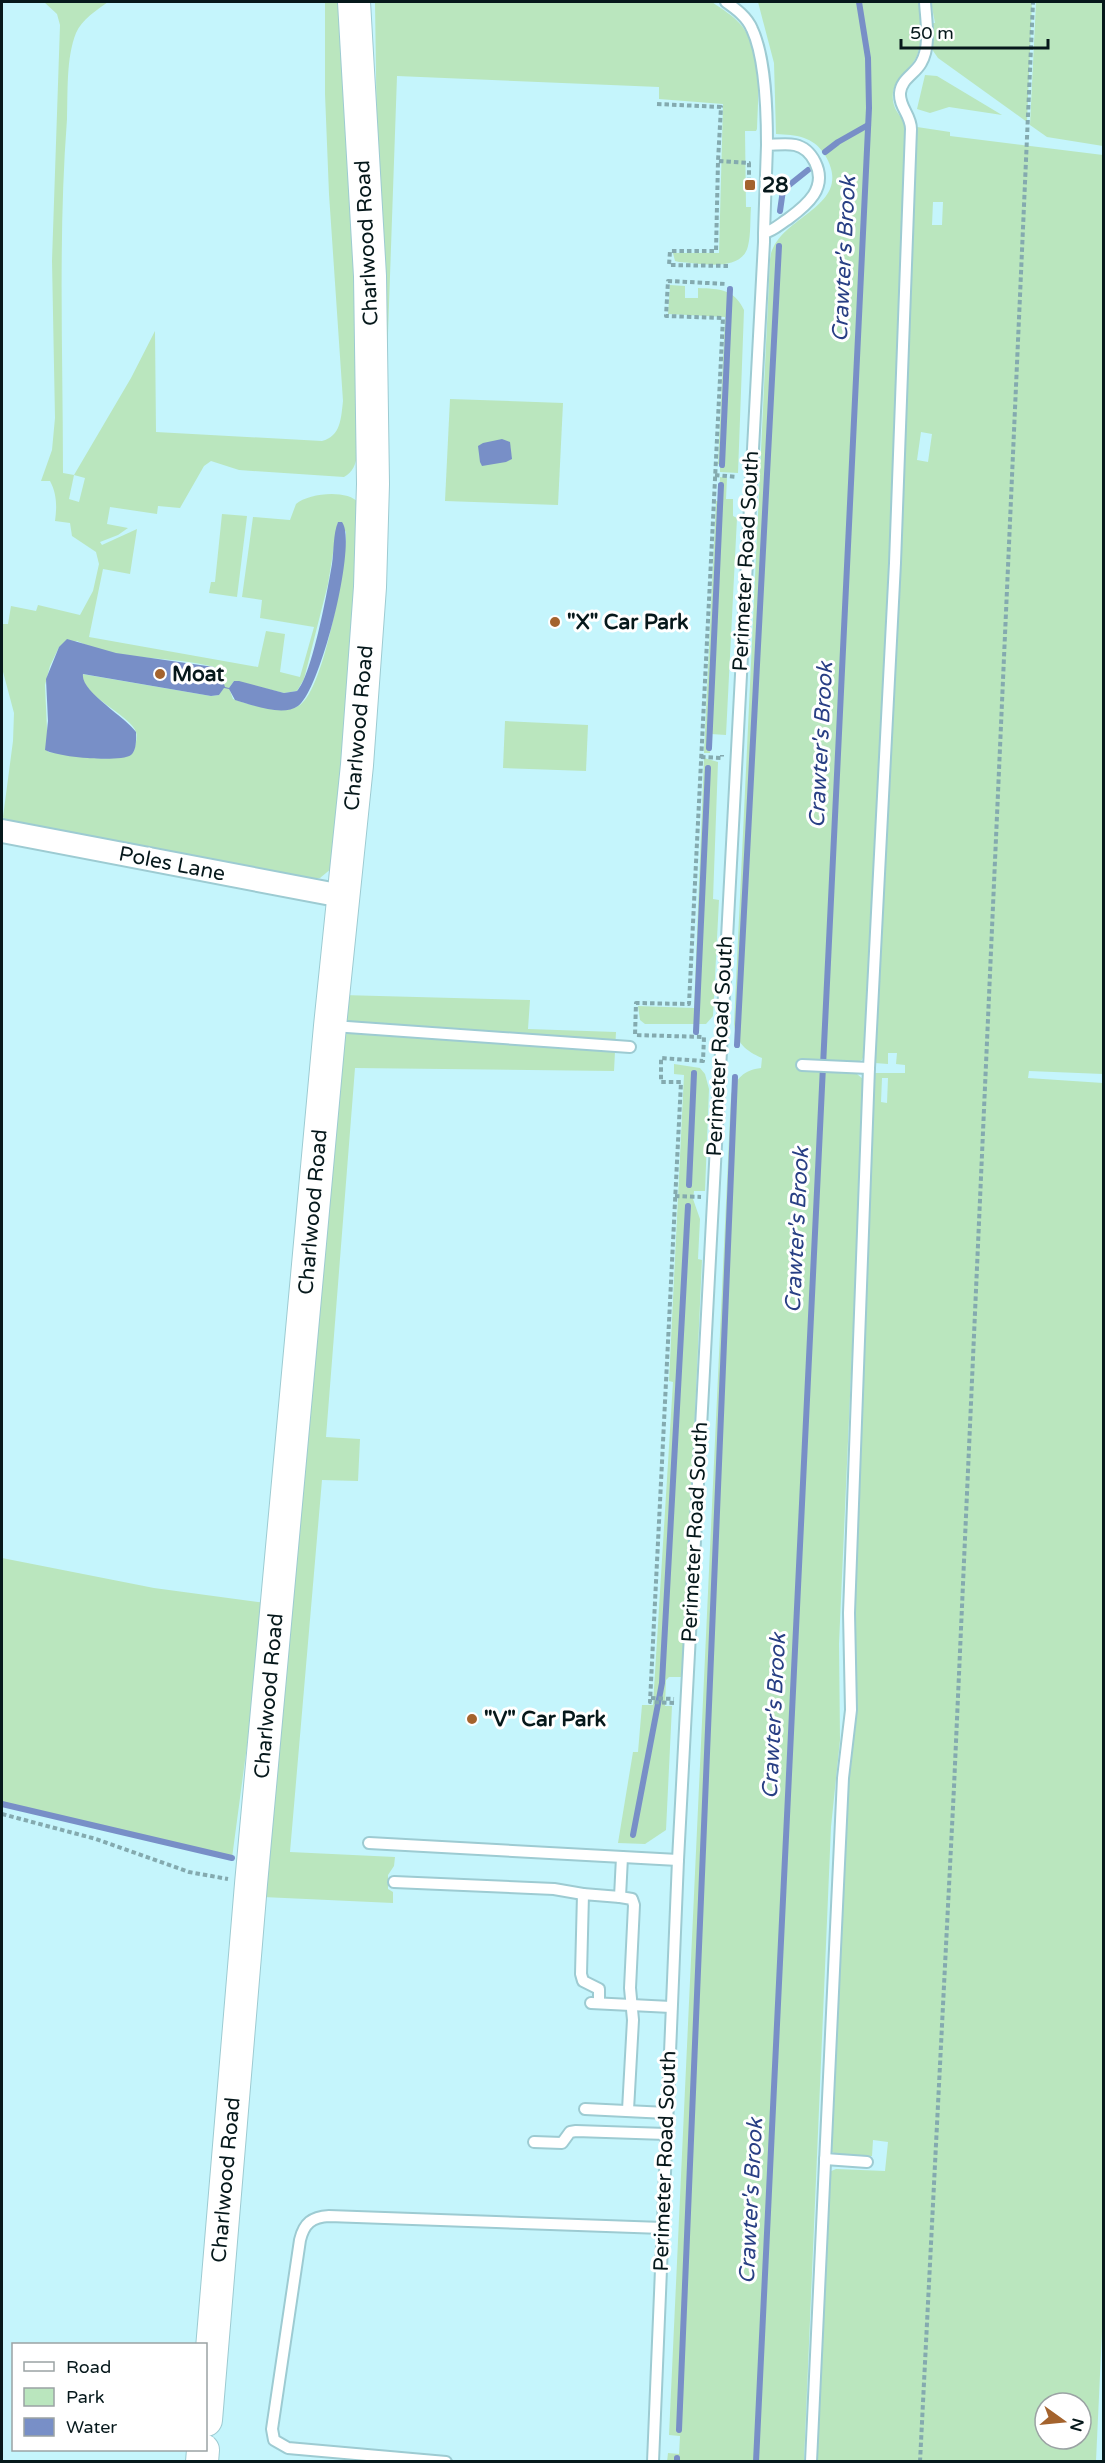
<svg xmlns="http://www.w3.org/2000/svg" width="1105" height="2463" font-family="'Varela Round',sans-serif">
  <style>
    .green { fill: #bae6be; fill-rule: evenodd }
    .water { fill: #788fc7 }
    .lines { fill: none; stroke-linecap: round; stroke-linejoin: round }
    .stream { stroke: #788fc7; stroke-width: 6 }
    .lane-casing { stroke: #9dcbd2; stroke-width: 14 }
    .street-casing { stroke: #9dcbd2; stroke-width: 26 }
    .secondary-casing { stroke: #9dcbd2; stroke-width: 34 }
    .path { stroke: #84aaaf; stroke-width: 4; stroke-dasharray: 4.5 3; stroke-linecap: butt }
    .lane { stroke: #fff; stroke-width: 10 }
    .street { stroke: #fff; stroke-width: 22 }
    .secondary { stroke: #fff; stroke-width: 32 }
    .poi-dot { fill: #a4632d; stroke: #fff; stroke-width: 2 }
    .labels { text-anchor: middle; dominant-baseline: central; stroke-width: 6; stroke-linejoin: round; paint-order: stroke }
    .poi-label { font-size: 21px; font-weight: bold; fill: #06181b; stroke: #fff; text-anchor: start }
    .street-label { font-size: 21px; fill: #06181b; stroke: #fff }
    .water-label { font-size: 22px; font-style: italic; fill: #283f84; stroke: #fff }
  </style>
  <rect width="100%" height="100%" fill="#c5f5fc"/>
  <g class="green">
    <path d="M44,2H108C97,10 82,19 76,33C66,58 68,92 67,119C58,237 63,355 63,473L74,475L131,378L155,331L156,432L322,441C341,436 341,418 343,401L329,194L325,94V2H344L356,247L357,455C356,464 353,472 344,477L239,470L211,461L204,466L180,508L158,506L157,514L110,507L107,524L128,528L118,535L100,542L102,545L137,529L130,574L103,569L89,637L258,667L266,631L285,634L280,672L300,677L314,627L260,618L262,600L242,597L253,517L290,520L296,504C309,493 347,489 359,503V607L332,868L320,878L296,881L5,821L3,817L13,741L14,713L2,668V624H8L11,606L36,611L38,605L80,615L93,591L99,564L96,552L72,536L70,523L55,521C57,507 57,494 50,481H41L52,450L55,418L52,261L60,25L57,14ZM74,475L85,478L79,502L69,499ZM338,522L346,532C346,562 325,688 300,705C285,715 250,705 233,699L229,688L234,681L284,693L297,691L304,679L328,584ZM77,641C119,662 169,655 214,667L222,678L224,687L219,695L211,696L82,674C80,695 132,716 136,732C138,737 135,746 134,751C106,765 77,755 48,752L45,685L50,666L59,647Z"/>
    <path d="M375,2H712C722,9 734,16 742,26C763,54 758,96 757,129L756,131H745L746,207H751C750,220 751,234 748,246C742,273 699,263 679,262L675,261L673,253H719L723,104L659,99V87L397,76L385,419L379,283Z"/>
    <path d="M758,2H920C921,18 923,37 918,53C911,73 887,80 894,105C896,113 903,118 906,125L893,489L865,1053L862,1060L857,1062L802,1059L801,1071L857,1074L864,1080L839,1644L840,1740L831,1827L804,2461L667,2462L668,2453L679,2454L680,2436L669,2435L731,1095C736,1078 744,1070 761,1068L762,1058C746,1051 736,1043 734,1024L770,260C774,215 857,209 825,155C813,136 796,135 776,134L774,63Z"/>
    <path d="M931,2H1032L1027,122L938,58L931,48L930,23H935Z"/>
    <path d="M1036,2H1103V146L1047,137L1030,125Z"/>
    <path d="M925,75L937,76L1002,115L949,107L930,113L917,109Z"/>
    <path d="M917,127L950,132V136L1103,155V1074L1029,1071L1028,1078L1103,1083V2310L1096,2461L815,2462L829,2172L836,2169L885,2171L888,2142L873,2140L872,2156L837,2155L829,2150L875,1073H905V1065L896,1064L897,1053H888V1064L875,1063ZM933,202H943L942,225H932ZM921,432L932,434L928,462L917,460ZM882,1078H888L887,1103L881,1102ZM1045,2403H1081V2439H1045Z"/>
    <path d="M670,285L685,286V298H698V288C720,289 734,289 744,310L738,473L720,472V465L718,464L725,317L668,314Z"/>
    <path d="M450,399L563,403L558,505L445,501Z"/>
    <path d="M720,477L727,478L726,499H733V516L737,518L726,735L711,734L710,753H704L716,501H719Z"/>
    <path d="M222,514L247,516L237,597L209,593L211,582H215Z"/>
    <path d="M505,721L588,725L586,771L503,768Z"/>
    <path d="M704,758L718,762L713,899L719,900L713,1016L706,1024H645L640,1020L638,1006L694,1008Z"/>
    <path d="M342,995L530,1000L528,1029L616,1032L614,1071L355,1068L326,1437L360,1439L358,1481L322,1480L290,1852L395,1857L394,1866L388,1875V1889L393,1892V1903L263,1897Z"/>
    <path d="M674,1064L700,1068L705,1074L709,1089L705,1191H694L693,1199L700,1219L698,1259L702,1260L683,1677H669L666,1680L665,1706H672L666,1830L645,1844L618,1843L633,1752H638L642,1705H653L673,1382L669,1381L684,1075L674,1074Z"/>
    <path d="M2,1558L154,1588L266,1603L232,1858L2,1804Z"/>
  </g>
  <g class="water">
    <path d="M502,439L510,442L512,459L506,462L482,466L480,462L478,446L483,443Z"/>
    <path d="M338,522H342C358,542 320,692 298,706C283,717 252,705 235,700L229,689L224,688L219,695L211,696L83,674C80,691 126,717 136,732C136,738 137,750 131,755C119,763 57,757 45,750L48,721L46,679L59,647L67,639L116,653L214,667L222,678L225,687L229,688L234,681H239L284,693L297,691C312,676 328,588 332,564C334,551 333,534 338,522Z"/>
  </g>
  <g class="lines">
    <g class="stream">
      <path d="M825,152L838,142L868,125"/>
      <path d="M780,211L783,190L808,170"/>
      <path d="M722,465L730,289"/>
      <path d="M709,748L721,485"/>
      <path d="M696,1032L708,768"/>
      <path d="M737,1045L779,246"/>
      <path d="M689,1185L694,1073"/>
      <path d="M2,1804L232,1858"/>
      <path d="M633,1835L662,1683L688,1206"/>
      <path d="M679,2430L735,1077"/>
      <path d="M677,2462V2458"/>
      <path d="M756,2462L869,108L868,58L859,2"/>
    </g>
    <defs>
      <g id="lane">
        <path d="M726,2C736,9 747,17 752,29C766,59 767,112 767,145"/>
        <path d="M333,1026L630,1047"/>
        <path d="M802,1065L869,1068"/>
        <path d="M369,1843L678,1860"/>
        <path d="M622,1857L620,1897L632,1899L634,1905L630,1988L633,2020L628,2110"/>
        <path d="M394,1882L554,1889L583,1894"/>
        <path d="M591,2003L671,2007"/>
        <path d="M599,2003V1989L583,1981L581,1974L583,1894L620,1897"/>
        <path d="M585,2109L667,2113"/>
        <path d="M534,2142L562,2143L570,2132L576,2131L666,2134"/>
        <path d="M825,2159L867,2162"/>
        <path d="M446,2462L288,2448L274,2440L272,2429L300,2240C304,2223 312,2217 329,2216L662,2228"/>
        <path d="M653,2462L678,1860L764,242V233L767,145C775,145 786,143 795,145C804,147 811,154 815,162C828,188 807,205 788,219C780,224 773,231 764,233"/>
        <path d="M811,2462L843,1778L851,1710L849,1613L869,1068L895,563L911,129C911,115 899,107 900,93C901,79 915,74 921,63C931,46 926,20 925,2"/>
      </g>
      <path id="street" d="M2,831L342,896"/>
      <g id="secondary">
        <path d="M206,2420L251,1884L330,1026L357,765L370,587L373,484L370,276L354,2"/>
        <path d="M202,2462L203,2450"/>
      </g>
    </defs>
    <use href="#lane" class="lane-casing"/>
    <use href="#street" class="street-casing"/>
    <use href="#secondary" class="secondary-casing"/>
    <g class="path">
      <path d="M657,104L721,107L718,161"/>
      <path d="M728,266L669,265L670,251H716L718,161L749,163V182"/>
      <path d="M715,475L737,477"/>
      <path d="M701,757L722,758V755"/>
      <path d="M675,1196L701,1197"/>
      <path d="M651,1698L674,1699"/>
      <path d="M674,1703L650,1702L681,1082H661V1058L703,1061L704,1037L635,1035L636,1003L689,1004L723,318L666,316L668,281L727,284"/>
      <path d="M2,1814L96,1839L189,1872L228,1879"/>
      <path d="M920,2462L954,1787L1033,2"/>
    </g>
    <use href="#lane" class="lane"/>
    <use href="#street" class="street"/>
    <use href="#secondary" class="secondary"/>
  </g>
  <g class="poi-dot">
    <rect x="744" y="179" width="12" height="12" rx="3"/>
    <circle cx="555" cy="622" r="6"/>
    <circle cx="160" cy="674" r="6"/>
    <circle cx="472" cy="1719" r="6"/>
  </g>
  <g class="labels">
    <g class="poi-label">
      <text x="762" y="185">28</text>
      <text x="567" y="622">"X" Car Park</text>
      <text x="172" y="674">Moat</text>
      <text x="484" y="1719">"V" Car Park</text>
    </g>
    <g class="street-label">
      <text transform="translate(367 243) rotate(-93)">Charlwood Road</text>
      <text transform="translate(746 561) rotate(-87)">Perimeter Road South</text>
      <text transform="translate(359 728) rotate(-85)">Charlwood Road</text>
      <text transform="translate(172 864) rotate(11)">Poles Lane</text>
      <text transform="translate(720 1046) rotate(-87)">Perimeter Road South</text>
      <text transform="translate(313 1212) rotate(-85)">Charlwood Road</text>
      <text transform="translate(695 1532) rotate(-87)">Perimeter Road South</text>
      <text transform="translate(269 1696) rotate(-85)">Charlwood Road</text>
      <text transform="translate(665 2161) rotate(-88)">Perimeter Road South</text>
      <text transform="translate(226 2180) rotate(-85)">Charlwood Road</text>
    </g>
    <g class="water-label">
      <text transform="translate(844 259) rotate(-87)">Crawter's Brook</text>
      <text transform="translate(821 745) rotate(-87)">Crawter's Brook</text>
      <text transform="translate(797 1230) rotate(-87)">Crawter's Brook</text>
      <text transform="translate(774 1716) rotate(-87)">Crawter's Brook</text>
      <text transform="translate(751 2201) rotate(-87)">Crawter's Brook</text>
    </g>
  </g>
  <rect width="1105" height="2463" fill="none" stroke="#06181b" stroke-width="6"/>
  <rect x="12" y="2343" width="195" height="108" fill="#ffffff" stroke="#9ba3a4" stroke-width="1.5"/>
  <rect x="24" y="2362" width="30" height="9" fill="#ffffff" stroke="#9ba3a4" stroke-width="1.5"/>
  <text x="66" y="2373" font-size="18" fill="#06181b">Road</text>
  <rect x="24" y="2388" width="30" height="18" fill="#bae6be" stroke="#9ba3a4" stroke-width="1.5"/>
  <text x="66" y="2403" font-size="18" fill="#06181b">Park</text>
  <rect x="24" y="2418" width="30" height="18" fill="#788fc7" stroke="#9ba3a4" stroke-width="1.5"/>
  <text x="66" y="2433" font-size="18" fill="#06181b">Water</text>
  <g transform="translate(1063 2421) rotate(105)"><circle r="28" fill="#ffffff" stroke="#9ba3a4" stroke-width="1.5"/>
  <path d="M0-4.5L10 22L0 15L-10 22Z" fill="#a4632d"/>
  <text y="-9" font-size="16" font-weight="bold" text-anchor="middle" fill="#06181b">N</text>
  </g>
  <path d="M901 39v9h147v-9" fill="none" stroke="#06181b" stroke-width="3"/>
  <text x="910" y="39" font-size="18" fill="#06181b" stroke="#ffffff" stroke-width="4.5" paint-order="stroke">50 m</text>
</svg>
